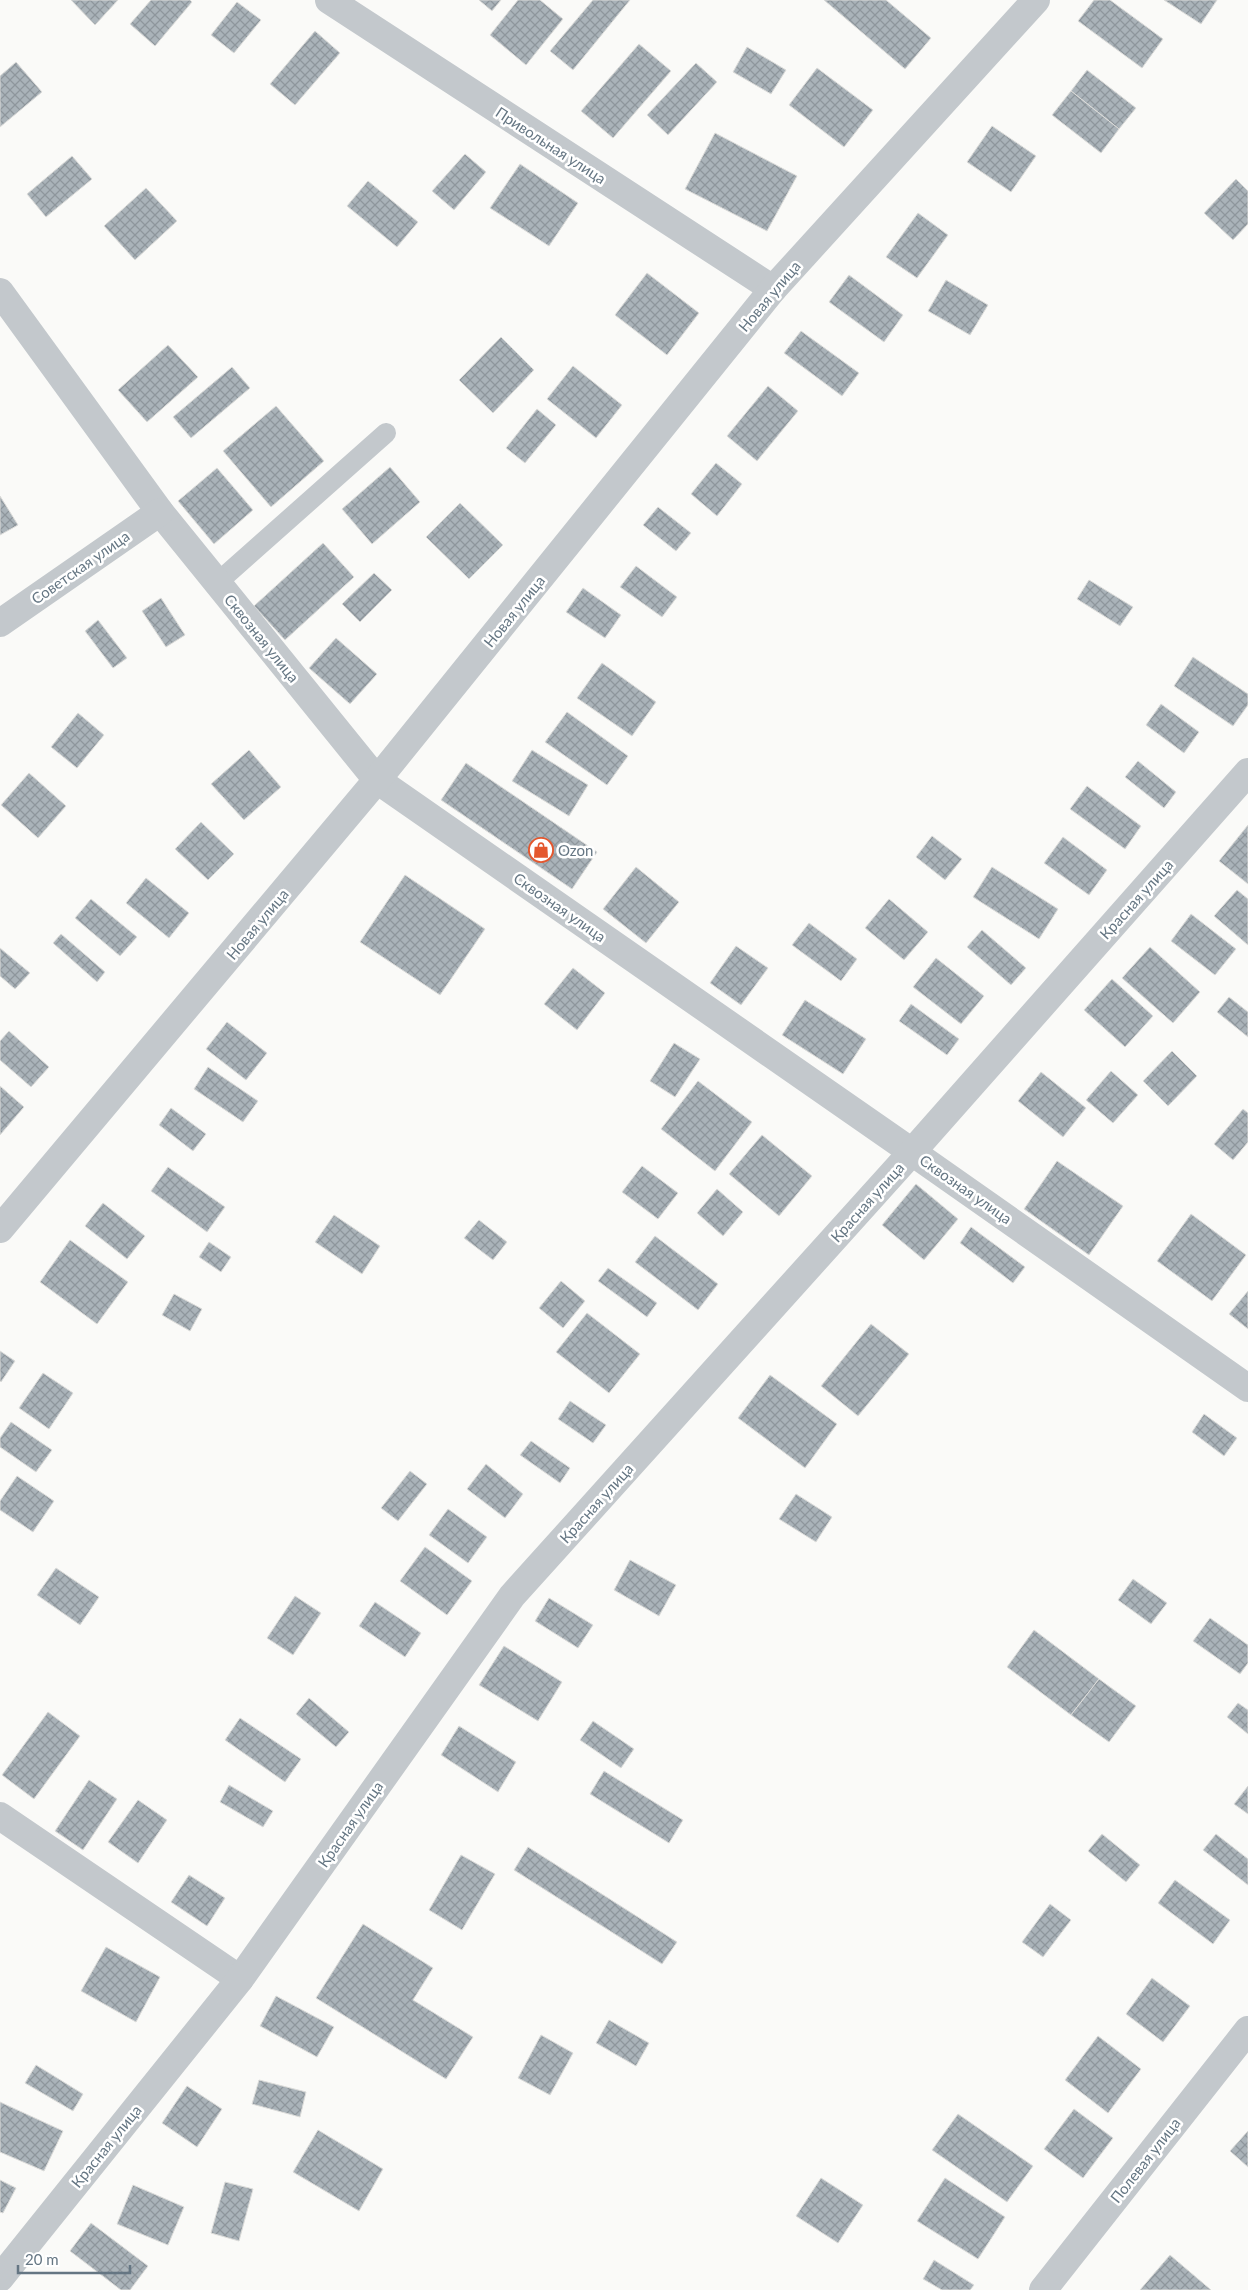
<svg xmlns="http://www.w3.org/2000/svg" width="1248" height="2290" font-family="Lato,sans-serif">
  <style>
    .building { fill: url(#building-cross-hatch); stroke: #dcdcda }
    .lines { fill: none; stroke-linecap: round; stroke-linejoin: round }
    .service { stroke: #c3c8cc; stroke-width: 20 }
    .minor { stroke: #c3c8cc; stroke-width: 28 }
    .labels { text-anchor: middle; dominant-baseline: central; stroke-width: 5; stroke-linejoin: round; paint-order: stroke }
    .street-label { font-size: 15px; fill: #657683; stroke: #fff }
    .poi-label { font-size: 15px; fill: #657683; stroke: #fff; text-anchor: start }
  </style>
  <defs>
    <pattern id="building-cross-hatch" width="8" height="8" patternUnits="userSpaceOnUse" patternTransform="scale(1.25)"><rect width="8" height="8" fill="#aab3b9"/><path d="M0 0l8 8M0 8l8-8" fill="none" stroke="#8e969c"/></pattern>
  </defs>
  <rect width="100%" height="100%" fill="#fafaf8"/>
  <g class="building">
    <path d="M71,0H118L95,25Z"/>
    <path d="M151,0H190L192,2L155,46L130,24Z"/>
    <path d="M479,0H501L492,11Z"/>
    <path d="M518,0H540L563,19L526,65L490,35Z"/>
    <path d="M593,0H630L573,70L550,51Z"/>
    <path d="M824,0H886L931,38L905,69Z"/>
    <path d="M1094,0H1110L1163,39L1142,68L1078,21Z"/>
    <path d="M1164,0H1217L1201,24Z"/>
    <path d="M237,2L261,20L234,53L211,35Z"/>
    <path d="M315,31L340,53L295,105L270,84Z"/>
    <path d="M639,44L671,71L613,138L581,111Z"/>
    <path d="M747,47L786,70L771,94L733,72Z"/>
    <path d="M16,62L42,92L0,127V76Z"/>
    <path d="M696,63L717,82L668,135L647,115Z"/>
    <path d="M817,68L873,110L844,147L789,105Z"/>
    <path d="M1087,70L1136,108L1119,129L1071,91Z"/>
    <path d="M1071,91L1119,129L1101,153L1052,115Z"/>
    <path d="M992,126L1036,156L1011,192L967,162Z"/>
    <path d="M715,133L797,176L767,231L685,189Z"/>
    <path d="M465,154L486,172L454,210L432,191Z"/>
    <path d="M72,156L92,179L46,217L27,194Z"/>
    <path d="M520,164L578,203L549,246L490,208Z"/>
    <path d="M1236,179L1248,191V224L1233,240L1204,213Z"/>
    <path d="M368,181L418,222L397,247L347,206Z"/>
    <path d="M146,188L177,221L135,260L104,226Z"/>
    <path d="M918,213L948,235L917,278L886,257Z"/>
    <path d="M647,273L699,313L667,355L615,315Z"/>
    <path d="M849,275L903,315L884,342L829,302Z"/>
    <path d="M946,280L988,305L970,335L928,311Z"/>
    <path d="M801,331L859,373L842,396L784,353Z"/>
    <path d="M501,337L534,370L493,413L459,380Z"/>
    <path d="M168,345L198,377L147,422L118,390Z"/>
    <path d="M573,366L622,405L596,438L547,399Z"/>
    <path d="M232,367L250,388L191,438L173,417Z"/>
    <path d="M768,386L798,411L757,461L727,436Z"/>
    <path d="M276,406L324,461L271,507L223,451Z"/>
    <path d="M537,409L556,425L525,463L506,448Z"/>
    <path d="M716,463L742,484L717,516L691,494Z"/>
    <path d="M390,467L420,502L372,544L342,509Z"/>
    <path d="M217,468L253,510L214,544L178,501Z"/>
    <path d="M0,496L18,525L0,535Z"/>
    <path d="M460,503L503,545L469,579L426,537Z"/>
    <path d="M658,507L691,533L676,551L643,525Z"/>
    <path d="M323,543L354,577L285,640L254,606Z"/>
    <path d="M636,566L677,597L662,617L620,587Z"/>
    <path d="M374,573L392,590L360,622L342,604Z"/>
    <path d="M1089,580L1133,607L1120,626L1077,599Z"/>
    <path d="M583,588L621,615L605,638L566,612Z"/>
    <path d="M161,598L185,635L166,647L142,611Z"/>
    <path d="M98,620L127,658L113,668L85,631Z"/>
    <path d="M336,638L377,674L350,704L309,668Z"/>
    <path d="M1193,657L1248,694V705L1233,726L1174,686Z"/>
    <path d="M602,663L656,702L632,736L577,698Z"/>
    <path d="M1161,704L1199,732L1184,753L1146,725Z"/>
    <path d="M567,712L628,756L607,785L545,742Z"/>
    <path d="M78,713L104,735L77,768L51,747Z"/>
    <path d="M249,750L281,787L244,820L211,784Z"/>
    <path d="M532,750L588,785L569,816L512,781Z"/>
    <path d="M1138,761L1176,792L1164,808L1125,777Z"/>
    <path d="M466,763L597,852L572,889L441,800Z"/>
    <path d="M29,773L66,806L38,838L1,805Z"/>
    <path d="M1087,786L1141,826L1125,849L1070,809Z"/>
    <path d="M201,822L234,854L208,880L175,849Z"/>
    <path d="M1248,825V884L1219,861Z"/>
    <path d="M932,836L962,859L945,880L916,857Z"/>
    <path d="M1063,837L1107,870L1089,895L1044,863Z"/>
    <path d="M636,867L679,902L646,943L603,909Z"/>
    <path d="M992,867L1058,909L1039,939L973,897Z"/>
    <path d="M405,875L485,929L440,995L360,942Z"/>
    <path d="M146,878L189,913L169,938L126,903Z"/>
    <path d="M1237,890L1248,899V945L1214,916Z"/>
    <path d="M91,899L137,937L120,956L75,918Z"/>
    <path d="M889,899L928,932L904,960L865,928Z"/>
    <path d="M1191,914L1236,949L1215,975L1171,941Z"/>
    <path d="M809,923L857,959L841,981L792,945Z"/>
    <path d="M982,930L1026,968L1011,985L967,947Z"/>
    <path d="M61,934L105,972L97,982L53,943Z"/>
    <path d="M736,946L768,968L741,1005L710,983Z"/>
    <path d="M1150,947L1200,992L1173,1023L1122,978Z"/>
    <path d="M0,948L30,973L15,989L0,976Z"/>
    <path d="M936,958L984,996L961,1024L913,987Z"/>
    <path d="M573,968L605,993L577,1030L544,1004Z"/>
    <path d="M1112,979L1153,1016L1125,1047L1084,1010Z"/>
    <path d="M1229,997L1248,1012V1037L1217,1012Z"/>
    <path d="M805,1000L866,1039L843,1074L782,1035Z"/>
    <path d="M911,1004L959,1039L947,1055L899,1021Z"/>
    <path d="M227,1022L267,1053L246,1080L206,1049Z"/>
    <path d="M9,1031L49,1067L31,1087L0,1060V1041Z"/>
    <path d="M674,1043L700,1059L675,1097L650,1081Z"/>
    <path d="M1172,1051L1197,1076L1168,1106L1143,1081Z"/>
    <path d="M208,1067L258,1101L243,1122L194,1089Z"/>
    <path d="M1111,1071L1138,1095L1113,1123L1086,1100Z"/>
    <path d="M1041,1072L1086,1108L1063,1137L1018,1101Z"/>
    <path d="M698,1081L752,1122L715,1171L661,1129Z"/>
    <path d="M0,1086L24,1107L0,1135Z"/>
    <path d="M171,1108L206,1134L193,1151L159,1125Z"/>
    <path d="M1243,1109L1248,1113V1142L1233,1160L1214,1144Z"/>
    <path d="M762,1135L812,1176L779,1216L729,1174Z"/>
    <path d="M1057,1161L1123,1206L1089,1255L1024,1209Z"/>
    <path d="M642,1166L678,1193L658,1219L622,1192Z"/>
    <path d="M168,1167L225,1207L207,1232L151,1191Z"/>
    <path d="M916,1184L958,1219L924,1260L882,1225Z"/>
    <path d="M717,1189L743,1212L723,1236L697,1213Z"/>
    <path d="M103,1203L145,1236L127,1259L85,1226Z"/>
    <path d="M1191,1214L1246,1255L1212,1301L1157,1261Z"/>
    <path d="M334,1215L380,1246L362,1274L315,1242Z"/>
    <path d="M479,1220L507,1242L493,1260L464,1238Z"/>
    <path d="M971,1227L1025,1267L1013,1283L960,1243Z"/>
    <path d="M655,1236L718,1284L698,1310L635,1262Z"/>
    <path d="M70,1240L128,1282L97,1324L40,1282Z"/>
    <path d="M209,1242L231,1257L221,1272L199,1257Z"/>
    <path d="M608,1268L657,1303L647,1317L598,1281Z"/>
    <path d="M561,1281L585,1301L563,1328L539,1308Z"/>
    <path d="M1248,1291V1329L1229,1314Z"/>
    <path d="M174,1294L202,1309L190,1331L162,1315Z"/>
    <path d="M587,1313L640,1354L609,1393L556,1352Z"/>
    <path d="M871,1324L909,1354L858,1416L821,1386Z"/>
    <path d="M0,1351L15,1361L1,1382L0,1381Z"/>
    <path d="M43,1373L73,1393L49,1429L19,1408Z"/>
    <path d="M770,1375L837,1424L805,1468L738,1418Z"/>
    <path d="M570,1401L606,1425L593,1443L558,1419Z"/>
    <path d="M1204,1414L1237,1438L1224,1456L1192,1432Z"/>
    <path d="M11,1422L52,1450L36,1472L0,1447V1438Z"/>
    <path d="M531,1441L570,1468L560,1483L520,1455Z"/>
    <path d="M486,1464L523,1494L505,1518L467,1489Z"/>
    <path d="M410,1471L427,1484L398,1521L381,1508Z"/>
    <path d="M17,1476L54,1501L33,1532L0,1510V1501Z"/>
    <path d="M796,1494L832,1517L816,1542L779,1519Z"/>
    <path d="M448,1509L487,1537L468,1563L429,1535Z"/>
    <path d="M425,1547L472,1581L447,1615L400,1581Z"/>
    <path d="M630,1560L676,1585L659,1616L614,1590Z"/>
    <path d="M56,1568L99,1597L80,1625L37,1595Z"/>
    <path d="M1133,1579L1167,1603L1151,1624L1118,1600Z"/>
    <path d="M295,1596L321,1613L293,1655L267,1638Z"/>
    <path d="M549,1598L593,1625L578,1648L535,1621Z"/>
    <path d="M375,1602L421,1633L405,1657L359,1626Z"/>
    <path d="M1210,1618L1248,1645V1663L1240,1674L1193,1641Z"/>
    <path d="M1034,1630L1099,1679L1071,1715L1007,1667Z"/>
    <path d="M504,1646L562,1682L538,1721L479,1685Z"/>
    <path d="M1099,1679L1136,1706L1109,1742L1071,1715Z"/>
    <path d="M309,1698L349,1732L336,1747L296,1714Z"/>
    <path d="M1238,1703L1248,1710V1734L1227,1717Z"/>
    <path d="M48,1712L80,1736L34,1799L2,1775Z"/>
    <path d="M240,1718L301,1759L285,1782L225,1740Z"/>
    <path d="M593,1721L634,1749L621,1768L580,1740Z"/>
    <path d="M459,1726L516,1762L498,1792L441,1755Z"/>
    <path d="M604,1771L683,1820L669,1843L590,1794Z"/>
    <path d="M89,1780L117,1799L83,1850L55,1831Z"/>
    <path d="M229,1785L273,1811L263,1827L220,1802Z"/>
    <path d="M1248,1786V1814L1234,1804Z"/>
    <path d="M138,1800L167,1820L138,1863L108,1842Z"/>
    <path d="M1102,1834L1140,1865L1126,1882L1088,1851Z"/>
    <path d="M1216,1834L1248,1859V1885L1203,1850Z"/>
    <path d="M528,1847L677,1942L662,1964L514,1870Z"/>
    <path d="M461,1855L495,1874L462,1930L429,1910Z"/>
    <path d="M189,1875L225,1898L207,1926L171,1902Z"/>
    <path d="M1175,1880L1230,1920L1213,1944L1158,1903Z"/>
    <path d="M1050,1904L1071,1920L1043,1957L1022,1942Z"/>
    <path d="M363,1924L433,1968L413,2000L473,2037L446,2079L316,1998Z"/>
    <path d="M106,1947L160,1977L136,2022L81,1991Z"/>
    <path d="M1152,1978L1190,2006L1163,2042L1126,2014Z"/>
    <path d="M276,1996L334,2027L317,2057L260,2026Z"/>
    <path d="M609,2020L649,2043L636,2066L596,2043Z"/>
    <path d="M541,2035L573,2053L550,2095L518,2078Z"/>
    <path d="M1098,2036L1141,2069L1108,2113L1065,2080Z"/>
    <path d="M36,2065L83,2094L73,2111L25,2083Z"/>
    <path d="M259,2080L306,2092L300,2117L252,2104Z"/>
    <path d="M187,2086L222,2109L197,2147L162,2123Z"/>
    <path d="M0,2102L63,2131L44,2171L0,2152Z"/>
    <path d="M1074,2109L1113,2138L1083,2178L1044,2149Z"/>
    <path d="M958,2114L1033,2166L1007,2202L932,2150Z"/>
    <path d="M318,2130L383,2169L359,2211L293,2172Z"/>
    <path d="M1248,2131V2167L1230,2151Z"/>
    <path d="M821,2178L863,2205L838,2243L796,2216Z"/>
    <path d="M945,2178L1005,2217L978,2259L917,2221Z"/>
    <path d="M0,2180L16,2188L3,2213L0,2212Z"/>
    <path d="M225,2182L253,2189L239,2241L211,2233Z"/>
    <path d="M133,2185L184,2207L168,2245L117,2224Z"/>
    <path d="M91,2223L148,2266L130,2290H121L70,2251Z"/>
    <path d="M1170,2255L1211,2290H1140Z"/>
    <path d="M934,2260L974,2285L970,2290H942L923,2279Z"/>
  </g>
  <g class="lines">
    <path class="service" d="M217,583L386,433"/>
    <g class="minor">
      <path d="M329,0L773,289"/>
      <path d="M0,292L160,512L377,780L912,1152L1248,1388"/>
      <path d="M0,623L160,512"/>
      <path d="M0,1229L377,780L773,289L1036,0"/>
      <path d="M0,1816L240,1979"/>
      <path d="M0,2278L240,1979L512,1596L912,1152L1248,772"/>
      <path d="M1043,2290L1248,2030"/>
    </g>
  </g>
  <defs>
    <symbol id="shop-ring" viewBox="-11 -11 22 22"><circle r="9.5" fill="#fff" stroke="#e4572e" stroke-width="1.5"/><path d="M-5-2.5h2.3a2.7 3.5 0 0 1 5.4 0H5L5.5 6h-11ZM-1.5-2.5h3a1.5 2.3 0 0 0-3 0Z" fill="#e4572e"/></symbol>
  </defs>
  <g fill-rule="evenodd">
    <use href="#shop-ring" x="527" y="836" width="28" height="28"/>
  </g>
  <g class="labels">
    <g class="street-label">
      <text transform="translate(551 145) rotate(33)">Привольная улица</text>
      <text transform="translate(769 296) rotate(-50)">Новая улица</text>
      <text transform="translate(80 567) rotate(-35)">Советская улица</text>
      <text transform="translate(514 611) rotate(-51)">Новая улица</text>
      <text transform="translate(262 638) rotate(51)">Сквозная улица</text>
      <text transform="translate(1136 899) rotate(-48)">Красная улица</text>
      <text transform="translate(560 907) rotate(35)">Сквозная улица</text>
      <text transform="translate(257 924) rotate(-50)">Новая улица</text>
      <text transform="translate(966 1189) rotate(35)">Сквозная улица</text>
      <text transform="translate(867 1202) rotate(-48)">Красная улица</text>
      <text transform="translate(596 1503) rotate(-48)">Красная улица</text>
      <text transform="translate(350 1824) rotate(-55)">Красная улица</text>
      <text transform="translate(106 2146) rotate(-51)">Красная улица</text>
      <text transform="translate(1145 2160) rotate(-52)">Полевая улица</text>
    </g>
    <g class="poi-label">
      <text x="558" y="850">Ozon</text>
    </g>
  </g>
  <path d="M18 2265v8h112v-8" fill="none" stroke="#657683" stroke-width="2.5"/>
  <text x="25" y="2265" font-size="15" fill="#657683" stroke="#ffffff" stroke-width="4" paint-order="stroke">20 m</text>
</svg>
